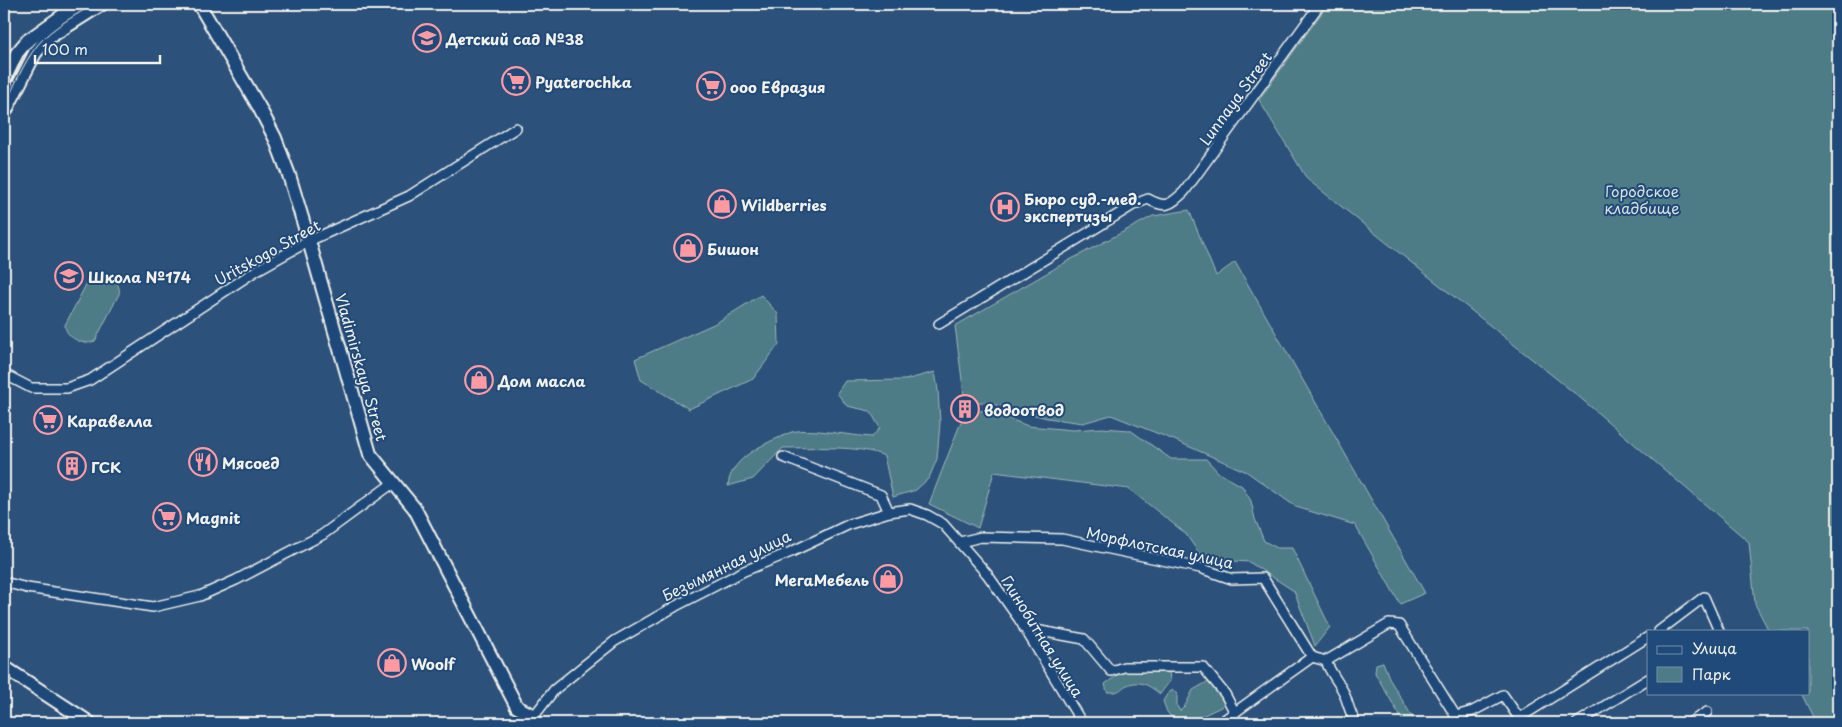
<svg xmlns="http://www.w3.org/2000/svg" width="1842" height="727" font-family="'Playpen Sans',sans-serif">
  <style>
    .green { fill: #4e7c86; stroke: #a1b6b7 }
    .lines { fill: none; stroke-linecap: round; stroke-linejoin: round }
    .minor-casing { stroke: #f4f1e8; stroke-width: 12 }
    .secondary-casing { stroke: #f4f1e8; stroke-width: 16 }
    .minor { stroke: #1f4a7a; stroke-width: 9 }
    .secondary { stroke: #1f4a7a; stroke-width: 12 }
    .tram { stroke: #f4f1e8; stroke-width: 1 }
    .labels { text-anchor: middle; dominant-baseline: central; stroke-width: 4; stroke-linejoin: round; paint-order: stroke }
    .poi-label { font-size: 15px; font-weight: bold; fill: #f4f1e8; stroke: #1f4a7a; text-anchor: start }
    .street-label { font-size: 15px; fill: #f4f1e8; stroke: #1f4a7a }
    .park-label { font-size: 15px; fill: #dbdfd9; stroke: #1f4a7a }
  </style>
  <rect width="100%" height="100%" fill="#2c517b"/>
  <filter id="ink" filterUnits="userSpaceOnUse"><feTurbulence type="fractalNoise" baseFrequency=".02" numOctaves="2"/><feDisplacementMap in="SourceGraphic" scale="10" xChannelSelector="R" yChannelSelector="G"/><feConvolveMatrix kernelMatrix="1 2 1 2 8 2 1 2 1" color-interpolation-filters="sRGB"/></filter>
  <g filter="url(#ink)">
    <g class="green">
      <path d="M1328,4H1838V723H1816L1801,693H1808V631H1769L1755,604L1749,542L1578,396L1307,179L1259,100Z"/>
      <path d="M1189,210L1216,276L1235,262L1425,593L1400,604L1355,525L1296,507L1247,472L1174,440L1111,415L1083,423L1047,418L985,402L965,403L955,326L1066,262L1153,216Z"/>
      <path d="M94,273C106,274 122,281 119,294L95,341C84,347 65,337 65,325L90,277Z"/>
      <path d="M761,295L778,314L779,344L753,379L689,409L641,380L635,359L716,323Z"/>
      <path d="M935,372L938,390L940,423L937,459L929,478L916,490L893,497L884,456C862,445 809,448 783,448L753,479L728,486C730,461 757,447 778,438C782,437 787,433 792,432C809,427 852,436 872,437L880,428L870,411L847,406L837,393L845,381L905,380Z"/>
      <path d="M986,410L1028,426L1073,430L1102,428L1130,430L1171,459H1206L1219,473L1242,486L1251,501L1255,519L1264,541L1277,548H1292L1330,627L1315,646L1294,591L1249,562L1203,559L1185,533L1129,489L994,472L978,528L929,504L964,414Z"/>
      <path d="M1383,662L1390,680L1416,723H1404L1375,673L1376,664Z"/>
      <path d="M1126,669L1169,670L1170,681L1160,694C1151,687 1142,680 1130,684C1118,688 1124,693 1107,692L1105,684Z"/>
      <path d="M1207,682L1228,697L1221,707L1187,723H1176L1167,712L1163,701L1168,693L1173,690L1177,694V706L1180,711L1185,706L1193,690Z"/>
    </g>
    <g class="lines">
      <defs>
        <g id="minor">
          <path d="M939,324L1135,204L1148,199C1166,209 1170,205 1184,192L1320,4"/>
          <path d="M4,374L31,388H67L90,380L257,270L309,241L409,196L516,128"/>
          <path d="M783,457L881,495L889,512"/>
          <path d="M960,542L981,537L1062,539L1200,568L1232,579L1263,578L1312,657"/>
          <path d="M4,582L27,588L153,607L200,596L236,580L322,535L393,483"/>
          <path d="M1024,628L1084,639L1111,671L1124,667H1203L1225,694L1235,713"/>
          <path d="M1659,631L1704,597L1719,631"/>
          <path d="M1312,657L1326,661L1389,624L1399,625L1460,723"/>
          <path d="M1326,661C1330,673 1339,682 1344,693C1348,703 1350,714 1356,723"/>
          <path d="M534,716L554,690L586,664L615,641L676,606L744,571L791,552L850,524L889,512L910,509L927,515L943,524L987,574L1019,619L1082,723"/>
          <path d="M1456,716L1473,711L1503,695L1519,718L1648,637"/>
          <path d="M1220,723L1312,657"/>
          <path d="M1577,723L1648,679"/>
          <path d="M1689,723L1707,712"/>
        </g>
        <g id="secondary">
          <path d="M199,4L259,107L275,138L289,175L309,241L370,454L415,509L517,707L534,716L531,723"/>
          <path d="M4,80L17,53L27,41L79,4"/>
          <path d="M4,114L35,53L48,38L102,4"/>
          <path d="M4,667L90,723"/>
        </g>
      </defs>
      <use href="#minor" class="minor-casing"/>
      <use href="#secondary" class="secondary-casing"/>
      <use href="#minor" class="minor"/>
      <use href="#secondary" class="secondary"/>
      <path class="tram" d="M4,107C16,83 26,55 45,37C60,23 78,14 94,4"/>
    </g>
  </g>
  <defs>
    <symbol id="school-ring" viewBox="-11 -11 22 22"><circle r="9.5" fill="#1f4a7a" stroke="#ff9aa2" stroke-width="1.5"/><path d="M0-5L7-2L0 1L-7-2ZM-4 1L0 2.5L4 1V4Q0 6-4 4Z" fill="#ff9aa2"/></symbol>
    <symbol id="supermarket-ring" viewBox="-11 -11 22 22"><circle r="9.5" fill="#1f4a7a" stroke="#ff9aa2" stroke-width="1.5"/><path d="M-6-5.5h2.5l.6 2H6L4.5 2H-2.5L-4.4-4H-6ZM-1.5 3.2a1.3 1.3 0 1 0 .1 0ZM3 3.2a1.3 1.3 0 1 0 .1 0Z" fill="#ff9aa2"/></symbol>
    <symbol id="shop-ring" viewBox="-11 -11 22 22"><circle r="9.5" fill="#1f4a7a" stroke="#ff9aa2" stroke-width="1.5"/><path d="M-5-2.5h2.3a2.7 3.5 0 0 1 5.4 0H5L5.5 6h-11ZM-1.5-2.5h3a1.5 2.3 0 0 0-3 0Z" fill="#ff9aa2"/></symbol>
    <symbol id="hospital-ring" viewBox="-11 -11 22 22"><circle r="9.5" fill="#1f4a7a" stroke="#ff9aa2" stroke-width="1.5"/><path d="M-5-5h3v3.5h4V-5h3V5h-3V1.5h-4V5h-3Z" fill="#ff9aa2"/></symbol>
    <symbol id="building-ring" viewBox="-11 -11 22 22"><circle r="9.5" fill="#1f4a7a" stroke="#ff9aa2" stroke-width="1.5"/><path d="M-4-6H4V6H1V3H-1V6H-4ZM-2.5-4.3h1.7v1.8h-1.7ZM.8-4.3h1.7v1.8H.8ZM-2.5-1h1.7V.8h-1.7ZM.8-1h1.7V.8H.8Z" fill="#ff9aa2"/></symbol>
    <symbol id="restaurant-ring" viewBox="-11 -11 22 22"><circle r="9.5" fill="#1f4a7a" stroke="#ff9aa2" stroke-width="1.5"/><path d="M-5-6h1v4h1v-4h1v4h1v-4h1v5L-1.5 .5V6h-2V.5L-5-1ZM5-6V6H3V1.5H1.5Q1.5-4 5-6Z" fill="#ff9aa2"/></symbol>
  </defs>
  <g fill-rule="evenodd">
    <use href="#school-ring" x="411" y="22" width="32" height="32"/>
    <use href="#supermarket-ring" x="500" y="65" width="32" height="32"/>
    <use href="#supermarket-ring" x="695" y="70" width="32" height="32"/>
    <use href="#shop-ring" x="706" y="188" width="32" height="32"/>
    <use href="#hospital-ring" x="989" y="191" width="32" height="32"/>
    <use href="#shop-ring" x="672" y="232" width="32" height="32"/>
    <use href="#school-ring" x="53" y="260" width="32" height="32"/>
    <use href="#shop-ring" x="463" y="364" width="32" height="32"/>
    <use href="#building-ring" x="949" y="393" width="32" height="32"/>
    <use href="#supermarket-ring" x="32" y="404" width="32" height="32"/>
    <use href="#restaurant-ring" x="187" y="446" width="32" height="32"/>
    <use href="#building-ring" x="56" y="450" width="32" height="32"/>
    <use href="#supermarket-ring" x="151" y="501" width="32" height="32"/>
    <use href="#shop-ring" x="872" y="563" width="32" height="32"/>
    <use href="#shop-ring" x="376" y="647" width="32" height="32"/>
  </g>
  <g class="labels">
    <g class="poi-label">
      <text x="446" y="38">Детский сад №38</text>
      <text x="535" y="81">Pyaterochka</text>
      <text x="730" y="86">ооо Евразия</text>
      <text x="1024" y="198">Бюро суд.-мед.<tspan x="1024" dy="17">экспертизы</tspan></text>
      <text x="741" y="204">Wildberries</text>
      <text x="707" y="248">Бишон</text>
      <text x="88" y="276">Школа №174</text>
      <text x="498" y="380">Дом масла</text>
      <text x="984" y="409">водоотвод</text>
      <text x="67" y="420">Каравелла</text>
      <text x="222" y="462">Мясоед</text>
      <text x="91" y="466">ГСК</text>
      <text x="186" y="517">Magnit</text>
      <text x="869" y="579" text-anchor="end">МегаМебель</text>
      <text x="411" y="663">Woolf</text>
    </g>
    <g class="street-label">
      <text transform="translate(1235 98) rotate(-54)">Lunnaya Street</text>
      <text transform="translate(267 252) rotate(-29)">Uritskogo Street</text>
      <text transform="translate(362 367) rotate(74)">Vladimirskaya Street</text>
      <text transform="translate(1160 547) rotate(12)">Морфлотская улица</text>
      <text transform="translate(726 565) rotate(-26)">Безымянная улица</text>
      <text transform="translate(1043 636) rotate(58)">Глинобитная улица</text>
    </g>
    <g class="park-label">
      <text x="1642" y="190">Городское<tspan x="1642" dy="17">кладбище</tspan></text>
    </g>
  </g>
  <rect width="1842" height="727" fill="none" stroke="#1f4a7a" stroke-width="20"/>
  <rect x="10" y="10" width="1822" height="707" fill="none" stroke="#f4f1e8" stroke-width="2" filter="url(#ink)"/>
  <rect x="1647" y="630" width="162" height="65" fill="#1f4a7a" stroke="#748da6"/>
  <rect x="1657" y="646" width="25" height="8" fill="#1f4a7a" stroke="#748da6"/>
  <text x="1692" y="654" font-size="15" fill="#f4f1e8">Улица</text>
  <rect x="1657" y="667" width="25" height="15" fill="#4e7c86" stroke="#748da6"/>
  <text x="1692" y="680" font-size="15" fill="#f4f1e8">Парк</text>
  <path d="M35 55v8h125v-8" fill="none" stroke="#f4f1e8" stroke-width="2.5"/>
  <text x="42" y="55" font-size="15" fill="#f4f1e8" stroke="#1f4a7a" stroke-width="4" paint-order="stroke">100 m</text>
</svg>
